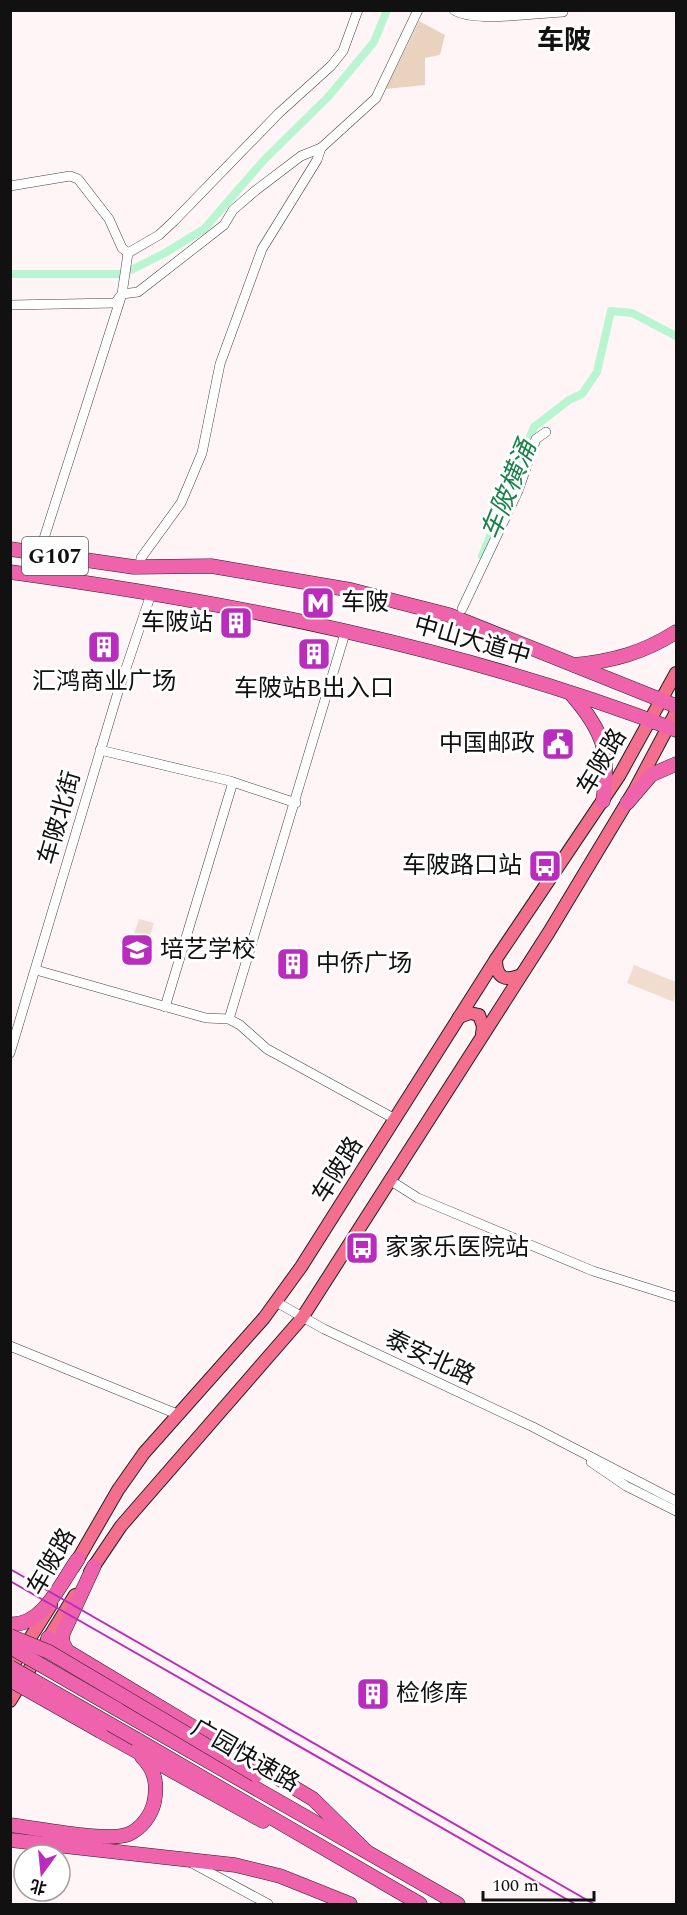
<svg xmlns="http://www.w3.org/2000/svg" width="687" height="1915" font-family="Spectral,'Noto Sans SC',serif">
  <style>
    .green { fill: #e9d3be }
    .pitch { fill: #f1dcd0 }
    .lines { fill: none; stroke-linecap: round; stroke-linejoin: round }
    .canal { stroke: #baf5d1; stroke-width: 8 }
    .minor-casing { stroke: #444; stroke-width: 10 }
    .major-casing { stroke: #222; stroke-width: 14 }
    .highway-casing { stroke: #222; stroke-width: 15 }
    .minor { stroke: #fff; stroke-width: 9 }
    .major { stroke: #f46f8d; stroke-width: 12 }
    .highway { stroke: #ef62ac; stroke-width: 14 }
    .rail { stroke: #b92cbd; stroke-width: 2 }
    .highway-bridge-casing { stroke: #222; stroke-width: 15; stroke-linecap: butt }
    .highway-bridge { stroke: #ef62ac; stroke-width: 14 }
    .labels { text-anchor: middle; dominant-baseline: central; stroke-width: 6; stroke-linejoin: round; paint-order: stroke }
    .shield { fill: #fff; stroke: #585858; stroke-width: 1.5 }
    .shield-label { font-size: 22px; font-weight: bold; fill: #111 }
    .poi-label { font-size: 24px; fill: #111; stroke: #fff; text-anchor: start }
    .street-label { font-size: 24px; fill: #111; stroke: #fff }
    .water-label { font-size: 26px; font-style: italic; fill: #1a834a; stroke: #fff }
    .quarter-label { font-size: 27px; font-weight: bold; fill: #111; stroke: #fff }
  </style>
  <rect width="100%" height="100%" fill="#fff4f6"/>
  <path class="green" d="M419,21L445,35L440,55L425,58V85L386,89Z"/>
  <g class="pitch">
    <path d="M139,919L154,923L145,951L130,946Z"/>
    <path d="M634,965L676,982L674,1002L627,983Z"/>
  </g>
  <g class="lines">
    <g class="canal">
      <path d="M10,274H123L165,253L204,229L264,160L328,97L374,42L387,10"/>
      <path d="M482,556L534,427L569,400L582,394L597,372L611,311L632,313L676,336"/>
    </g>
    <defs>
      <g id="minor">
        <path d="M454,10C472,23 539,13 563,12"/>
        <path d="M10,186L70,176L78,179L109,219L122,248L128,253"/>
        <path d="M10,305L115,303L122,294L138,292L224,225L233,210L255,191L301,156L321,148L376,98L418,10"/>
        <path d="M39,554L122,294L128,253L159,235L174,221L279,113L331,66L343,51L358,10"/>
        <path d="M140,567L141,558L181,503L202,453L220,364L262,249L317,160L321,148"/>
        <path d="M462,609L518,491L536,439L546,432"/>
        <path d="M100,750L230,781L296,803"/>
        <path d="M36,970L206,1018L229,1019L240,1025L267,1049L395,1119"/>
        <path d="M165,1007L233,782"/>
        <path d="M229,1019L346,630"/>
        <path d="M10,1053L118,692L151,594"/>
        <path d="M391,1181L418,1198L593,1271L676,1297"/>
        <path d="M276,1302L324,1329L533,1427L676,1501"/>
        <path d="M10,1346L177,1414"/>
        <path d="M591,1462L626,1486L676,1511"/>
        <path d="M192,1863L268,1904"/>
      </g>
      <g id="major">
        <path d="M496,959C496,978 505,982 521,975"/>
        <path d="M459,1017L470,1013L479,1015L483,1026L482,1034"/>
        <path d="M74,1566L118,1490L144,1453L264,1318L301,1267L496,959L619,776L676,673"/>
        <path d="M90,1572L121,1526L302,1318L549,932L635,789L676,712"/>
        <path d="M10,1670L51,1605"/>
        <path d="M10,1701L75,1595"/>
      </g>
      <g id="highway">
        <path d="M10,549L134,567L211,566L351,590L449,615L676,706"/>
        <path d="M10,572C237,603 463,648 676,730"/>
        <path d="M574,665C613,661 643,653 676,632"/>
        <path d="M572,695C604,732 610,752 603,801"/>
        <path d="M627,803L651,775L676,764"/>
        <path d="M94,1566L63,1633L62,1641L67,1651L313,1799L366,1851"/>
        <path d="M10,1624C43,1627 61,1582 78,1559"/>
        <path d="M48,1638L67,1652"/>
        <path d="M117,1709L458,1904"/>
        <path d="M100,1731L263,1821"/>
        <path d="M136,1739L420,1904"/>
        <path d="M10,1825C37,1828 107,1843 129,1834C142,1828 151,1815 154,1803C158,1784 155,1770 142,1757"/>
        <path d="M10,1840L235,1865L280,1876L350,1904"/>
      </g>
    </defs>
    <use href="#minor" class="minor-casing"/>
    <use href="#major" class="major-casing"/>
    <use href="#highway" class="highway-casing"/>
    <use href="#minor" class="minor"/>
    <use href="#major" class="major"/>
    <use href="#highway" class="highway"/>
    <g class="rail">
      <path d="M10,1569L594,1904"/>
      <path d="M10,1581L575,1904"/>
    </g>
    <defs>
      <g id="highway-bridge">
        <path d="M10,1636L49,1652L256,1775"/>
        <path d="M10,1647L117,1709"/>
        <path d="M10,1667L136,1739"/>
        <path d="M10,1680L100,1731"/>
      </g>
    </defs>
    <use href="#highway-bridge" class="highway-bridge-casing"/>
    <use href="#highway-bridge" class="highway-bridge"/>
  </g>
  <defs>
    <symbol id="metro-square" viewBox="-11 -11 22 22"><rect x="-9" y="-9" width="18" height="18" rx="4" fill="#b92cbd" stroke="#fff"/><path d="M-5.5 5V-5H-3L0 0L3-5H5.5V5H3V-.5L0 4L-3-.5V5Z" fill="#fff"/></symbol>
    <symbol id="building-square" viewBox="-11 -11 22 22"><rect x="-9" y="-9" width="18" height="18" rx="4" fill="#b92cbd" stroke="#fff"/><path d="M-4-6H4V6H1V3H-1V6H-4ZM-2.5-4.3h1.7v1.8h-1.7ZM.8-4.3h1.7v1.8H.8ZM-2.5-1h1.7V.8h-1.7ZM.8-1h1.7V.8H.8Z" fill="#fff"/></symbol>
    <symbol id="civic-square" viewBox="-11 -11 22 22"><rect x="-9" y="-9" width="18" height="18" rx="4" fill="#b92cbd" stroke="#fff"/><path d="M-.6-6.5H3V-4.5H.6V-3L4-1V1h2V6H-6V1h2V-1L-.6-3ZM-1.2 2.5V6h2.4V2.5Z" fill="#fff"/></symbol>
    <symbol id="bus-square" viewBox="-11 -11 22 22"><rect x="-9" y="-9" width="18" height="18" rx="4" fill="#b92cbd" stroke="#fff"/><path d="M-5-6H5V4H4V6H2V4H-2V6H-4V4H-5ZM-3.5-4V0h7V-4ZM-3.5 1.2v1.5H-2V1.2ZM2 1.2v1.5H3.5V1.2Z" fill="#fff"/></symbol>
    <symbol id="school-square" viewBox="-11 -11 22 22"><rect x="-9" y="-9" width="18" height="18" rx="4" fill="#b92cbd" stroke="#fff"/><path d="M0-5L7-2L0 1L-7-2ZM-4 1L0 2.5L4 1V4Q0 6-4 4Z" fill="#fff"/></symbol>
  </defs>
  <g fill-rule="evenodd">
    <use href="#metro-square" x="299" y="584" width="38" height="38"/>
    <use href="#building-square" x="217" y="604" width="38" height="38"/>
    <use href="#building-square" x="85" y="628" width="38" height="38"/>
    <use href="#building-square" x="295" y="635" width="38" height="38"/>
    <use href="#civic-square" x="539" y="725" width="38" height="38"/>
    <use href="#bus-square" x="526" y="847" width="38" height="38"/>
    <use href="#school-square" x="118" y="931" width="38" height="38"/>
    <use href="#building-square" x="274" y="945" width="38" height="38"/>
    <use href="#bus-square" x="343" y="1229" width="38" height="38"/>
    <use href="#building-square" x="354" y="1675" width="38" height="38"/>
  </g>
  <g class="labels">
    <rect class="shield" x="22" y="537" width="66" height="38" rx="4.5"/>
    <g class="shield-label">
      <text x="55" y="556">G107</text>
    </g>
    <g class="poi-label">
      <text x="341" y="603">车陂</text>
      <text x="213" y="623" text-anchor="end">车陂站</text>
      <text x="104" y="682" text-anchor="middle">汇鸿商业广场</text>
      <text x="314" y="689" text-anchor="middle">车陂站B出入口</text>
      <text x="535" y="744" text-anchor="end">中国邮政</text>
      <text x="522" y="866" text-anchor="end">车陂路口站</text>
      <text x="160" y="950">培艺学校</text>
      <text x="316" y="964">中侨广场</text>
      <text x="385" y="1248">家家乐医院站</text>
      <text x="396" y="1694">检修库</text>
    </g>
    <g class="street-label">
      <text transform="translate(472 641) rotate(16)">中山大道中</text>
      <text transform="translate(602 762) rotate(-59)">车陂路</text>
      <text transform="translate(60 818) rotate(-74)">车陂北街</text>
      <text transform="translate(338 1170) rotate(-58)">车陂路</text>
      <text transform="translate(430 1358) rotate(25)">泰安北路</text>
      <text transform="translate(52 1562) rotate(-60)">车陂路</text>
      <text transform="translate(245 1756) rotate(30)">广园快速路</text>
    </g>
    <g class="water-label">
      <text transform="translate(509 490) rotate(-68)">车陂横涌</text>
    </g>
    <g class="quarter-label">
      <text x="564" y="41">车陂</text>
    </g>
  </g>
  <rect width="687" height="1915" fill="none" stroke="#111111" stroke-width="24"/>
  <g transform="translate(42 1873) rotate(195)"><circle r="28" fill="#ffffff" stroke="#a0a0a0" stroke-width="1.5"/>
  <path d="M0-4.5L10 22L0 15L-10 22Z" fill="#b92cbd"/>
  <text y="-9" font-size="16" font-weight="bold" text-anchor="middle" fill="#111111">北</text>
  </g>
  <path d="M483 1891v9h111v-9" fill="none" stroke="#111111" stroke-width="3"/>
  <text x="492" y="1891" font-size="18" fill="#111111" stroke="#ffffff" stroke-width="4.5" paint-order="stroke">100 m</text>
</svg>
